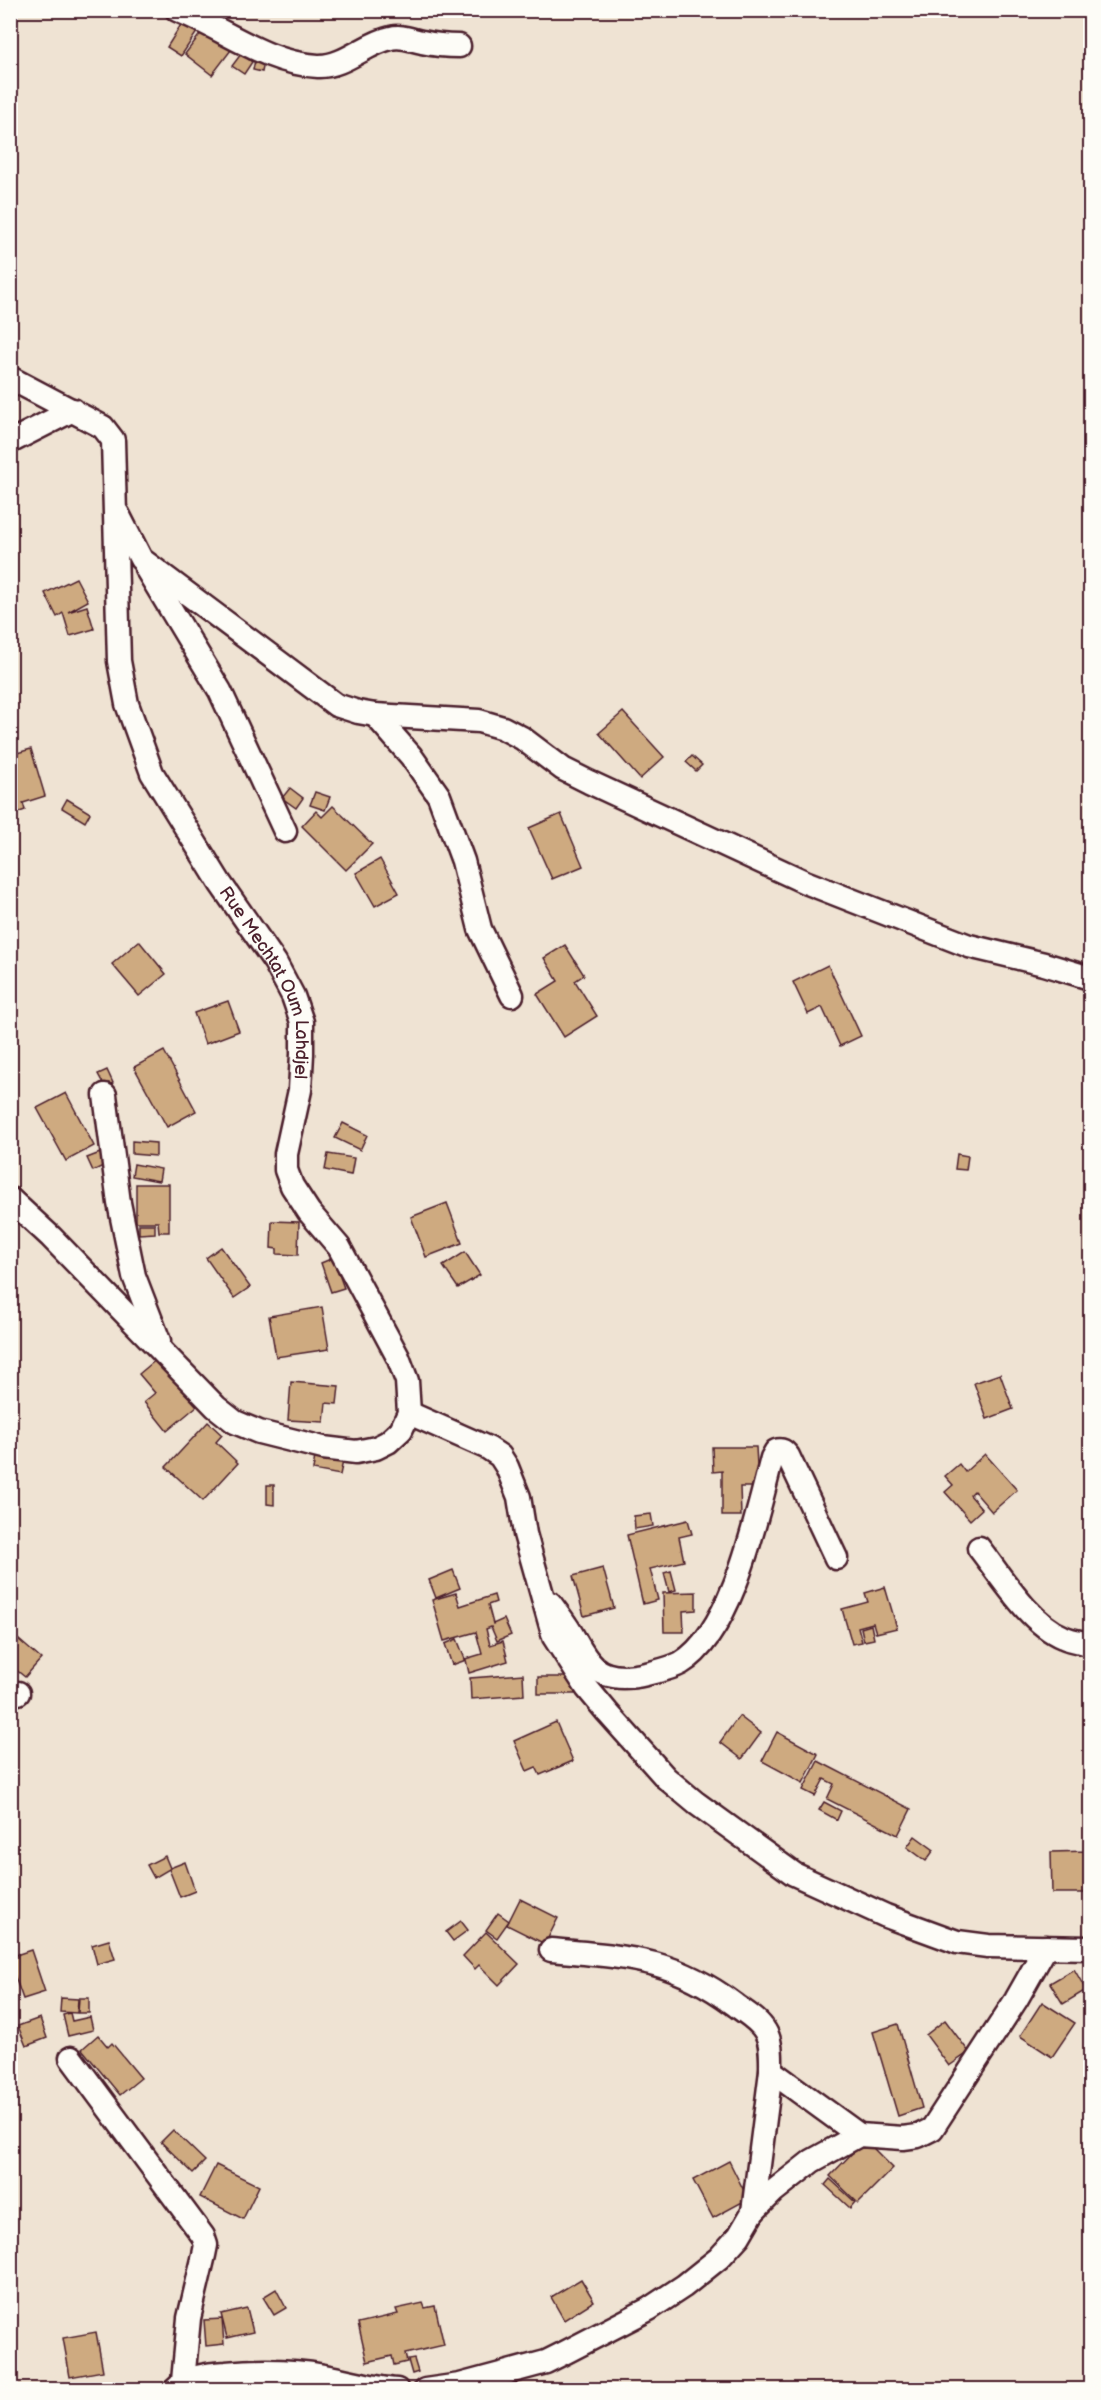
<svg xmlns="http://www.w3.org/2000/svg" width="1101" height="2400" font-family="'Balsamiq Sans',sans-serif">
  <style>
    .building { fill: #ceaa80; stroke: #4a1f2b; stroke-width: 1.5 }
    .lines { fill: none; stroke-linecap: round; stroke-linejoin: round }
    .minor-casing { stroke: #4a1f2b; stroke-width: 27 }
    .minor { stroke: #fdfcf7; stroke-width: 22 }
    .labels { text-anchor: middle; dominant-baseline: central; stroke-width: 4.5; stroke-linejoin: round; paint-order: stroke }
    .street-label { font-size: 18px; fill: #4a1f2b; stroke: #fdfcf7 }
  </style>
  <rect width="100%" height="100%" fill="#efe3d3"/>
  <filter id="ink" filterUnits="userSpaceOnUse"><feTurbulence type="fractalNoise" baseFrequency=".0167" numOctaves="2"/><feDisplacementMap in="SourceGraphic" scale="12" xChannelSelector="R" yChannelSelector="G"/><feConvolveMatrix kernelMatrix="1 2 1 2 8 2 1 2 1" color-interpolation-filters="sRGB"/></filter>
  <g filter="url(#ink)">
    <g class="building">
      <path d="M182,23L197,32L181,56L167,47Z"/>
      <path d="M204,29L231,50L212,75L185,54Z"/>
      <path d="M241,54L252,62L244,74L232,66Z"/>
      <path d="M255,60L264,62L262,72L253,70Z"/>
      <path d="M76,578L88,601L68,612L87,606L94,629L70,636L63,613L57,617L45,593Z"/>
      <path d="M623,712L664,757L640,779L599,733Z"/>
      <path d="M31,749L45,796L23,803L25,810L17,813L10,791V755Z"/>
      <path d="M692,756L702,765L696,771L686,762Z"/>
      <path d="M290,788L303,798L296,808L282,798Z"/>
      <path d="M315,792L330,797L325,810L310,805Z"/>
      <path d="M67,799L90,813L85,822L62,808Z"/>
      <path d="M333,806L372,844L346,870L302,826L316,811L322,817Z"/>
      <path d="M561,814L583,866L552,879L529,828Z"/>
      <path d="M380,859L399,893L375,906L356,873Z"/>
      <path d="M139,941L166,974L139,996L112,964Z"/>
      <path d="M565,945L584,975L575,981L597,1016L564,1037L537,994L558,981L544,958Z"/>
      <path d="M828,965L861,1036L840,1046L822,1007L808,1014L793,982Z"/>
      <path d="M228,1001L239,1031L205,1044L194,1013Z"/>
      <path d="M164,1051L196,1111L167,1127L134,1067Z"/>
      <path d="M107,1070L113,1083L105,1087L98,1074Z"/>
      <path d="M10,1084L16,1106L10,1108Z"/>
      <path d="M66,1093L94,1146L66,1161L37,1108Z"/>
      <path d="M343,1123L367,1135L360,1150L335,1138Z"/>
      <path d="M132,1141L156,1143V1156L132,1154Z"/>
      <path d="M100,1153L105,1165L93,1171L87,1158Z"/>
      <path d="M328,1154L354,1158L351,1175L325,1170Z"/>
      <path d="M957,1154L968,1156L966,1170L955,1169Z"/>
      <path d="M134,1164L161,1169L159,1181L132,1176Z"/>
      <path d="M136,1184H169V1232H159L158,1222H136Z"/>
      <path d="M447,1203L462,1243L426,1257L411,1217Z"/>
      <path d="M272,1221L299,1222L298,1255L277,1254V1249L271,1248Z"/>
      <path d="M139,1224H155V1233L139,1234Z"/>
      <path d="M221,1247L250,1287L234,1298L206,1258Z"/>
      <path d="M465,1252L480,1275L458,1288L443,1266Z"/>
      <path d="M333,1258L344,1288L331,1292L321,1263Z"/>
      <path d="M322,1307L329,1349L276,1357L269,1316Z"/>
      <path d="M158,1358L197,1406L167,1431L144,1402L155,1393L139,1374Z"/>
      <path d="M1000,1374L1013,1409L987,1419L974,1383Z"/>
      <path d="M291,1382L339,1386L337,1404L326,1403L324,1422L288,1420Z"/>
      <path d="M208,1422L222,1435L216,1442L238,1463L203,1501L166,1467Z"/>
      <path d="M712,1447H756L757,1465H760V1487H740L741,1516H722V1471L713,1472Z"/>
      <path d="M985,1454L1017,1490L992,1512L974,1491L970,1495L982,1509L970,1520L945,1492L953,1485L945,1476L959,1464L965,1472Z"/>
      <path d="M315,1456L343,1461L340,1475L313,1470Z"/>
      <path d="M267,1485H274V1505L267,1504Z"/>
      <path d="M651,1514L653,1526L635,1529L634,1516Z"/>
      <path d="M688,1520L692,1534L679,1537L684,1561L650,1569L658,1600L643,1604L627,1535Z"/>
      <path d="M603,1568L614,1608L584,1616L573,1576Z"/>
      <path d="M453,1570L460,1588L436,1598L429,1580Z"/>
      <path d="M671,1571L676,1590L669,1592L664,1573Z"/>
      <path d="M885,1587L897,1628L876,1633L873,1623L858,1627L862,1642L852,1644L842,1609L868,1602L865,1593Z"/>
      <path d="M696,1592V1610L683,1611L684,1632H664L663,1593Z"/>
      <path d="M456,1593L460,1606L494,1595L496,1602L488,1605L493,1624L504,1619L511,1635L497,1641L491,1627L486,1629L490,1645L503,1641L508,1661L469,1673L466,1660L452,1665L445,1644L457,1639L465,1659L482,1654L476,1632L444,1641L432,1600Z"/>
      <path d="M871,1625L874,1639L864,1641L861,1628Z"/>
      <path d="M11,1633L41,1659L25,1677L15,1669L10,1675Z"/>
      <path d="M523,1674L524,1695L471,1699L470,1678Z"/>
      <rect x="538" y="1677" width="37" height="17"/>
      <path d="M739,1716L761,1733L742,1759L720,1742Z"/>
      <path d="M556,1722L573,1761L540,1775L536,1767L527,1771L514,1741Z"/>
      <path d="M777,1732L818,1754L803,1783L762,1761Z"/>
      <path d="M818,1761L911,1809L898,1835L827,1799L834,1784L824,1779L815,1796L803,1790Z"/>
      <path d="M824,1802L841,1811L837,1820L819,1810Z"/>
      <path d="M915,1836L934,1850L926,1861L907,1847Z"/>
      <path d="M1090,1851V1893H1052L1051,1852Z"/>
      <path d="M165,1856L170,1868L185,1862L195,1891L180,1897L169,1869L154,1878L147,1865Z"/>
      <path d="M520,1899L558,1918L545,1944L507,1925Z"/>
      <path d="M498,1913L509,1921L497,1938L486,1930Z"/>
      <path d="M461,1921L468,1930L453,1941L446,1932Z"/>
      <path d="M486,1932L519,1964L499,1985L479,1965L475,1969L463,1956Z"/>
      <path d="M109,1940L115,1959L97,1964L92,1945Z"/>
      <path d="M31,1950L45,1992L23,1999L10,1963V1957Z"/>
      <path d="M1074,1969L1086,1990L1063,2004L1050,1983Z"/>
      <path d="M61,1998L78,1999L77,2013L60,2012Z"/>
      <path d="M79,1998H89V2013H78Z"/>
      <path d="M1042,2002L1075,2023L1052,2057L1020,2036Z"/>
      <path d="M70,2013L72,2021L90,2017L93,2030L68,2036L63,2015Z"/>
      <path d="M40,2018L47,2038L26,2046L18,2026Z"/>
      <path d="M945,2020L969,2052L949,2066L926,2035Z"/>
      <path d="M898,2024L922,2108L898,2116L873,2032Z"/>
      <path d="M98,2035L108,2047L112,2043L141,2078L120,2095L82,2049Z"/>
      <path d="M173,2130L205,2161L193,2173L161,2142Z"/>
      <path d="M865,2140L893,2168L858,2203L830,2176Z"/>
      <path d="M729,2161L748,2199L713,2218L693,2180Z"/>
      <path d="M216,2165L259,2186L243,2219L200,2197Z"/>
      <path d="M830,2179L855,2202L850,2208L825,2185Z"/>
      <path d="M581,2279L594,2301L564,2320L551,2297Z"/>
      <path d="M276,2289L286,2308L274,2315L263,2297Z"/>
      <path d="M423,2303L425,2308L435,2306L444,2345L405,2354L407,2362L394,2365L392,2356L367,2362L358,2323L398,2314L396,2309Z"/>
      <path d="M247,2308L253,2332L227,2338L221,2314Z"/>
      <path d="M222,2319L224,2344L206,2346L204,2320Z"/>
      <path d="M96,2332L103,2371L70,2377L63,2338Z"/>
      <path d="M414,2359L418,2372L412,2374L408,2360Z"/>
    </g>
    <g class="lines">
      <defs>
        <g id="minor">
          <path d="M177,10C225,29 265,63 318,66C344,67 366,43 391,38C402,35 411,40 422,42C435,45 446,46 459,46"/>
          <path id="s1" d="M10,378L103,427L113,440L119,661L127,704L152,773L220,883L275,962L293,996L302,1022V1054L300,1090L286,1154V1170L292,1186L309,1212L339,1247L398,1357L407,1381L409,1413L401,1430L388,1442L376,1448L356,1452L323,1448L259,1432L235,1422L216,1407L51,1237L10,1199"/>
          <path d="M10,442L73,410"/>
          <path d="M118,514L141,559L336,705L358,712L375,715L479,721L503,728L522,738L563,769L589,782L805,882L969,946L1044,964L1090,978"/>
          <path d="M146,568L220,691L285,831"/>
          <path d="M375,715L411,756L439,796L463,861L480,929L512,995"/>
          <path d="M105,1095L119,1203L134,1276L159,1341"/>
          <path d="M409,1413L488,1448L500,1456L507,1467L519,1497L525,1534L554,1637L587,1688L607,1712L666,1778L696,1803L794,1874L886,1916L957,1942L988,1946L1090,1948"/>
          <path d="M979,1548C1001,1576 1029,1623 1063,1637C1071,1641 1082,1642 1090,1644"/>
          <path d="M550,1603C555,1610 561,1617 566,1625C576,1639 581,1655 594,1667C608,1680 629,1678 646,1674C658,1671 670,1669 681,1663C733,1632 757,1514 772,1458L776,1451C782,1449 784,1451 788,1456L836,1558"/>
          <path d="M10,1693H18"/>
          <path d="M551,1950C625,1957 671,1957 734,2004C744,2012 758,2019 765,2031C772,2042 771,2058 771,2071L753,2212"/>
          <path d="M71,2058L203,2236L206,2245L204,2255L189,2318L183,2381"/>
          <path d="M771,2071L859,2135"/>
          <path d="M175,2390C188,2376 208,2374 226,2373C259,2370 291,2370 324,2376C348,2380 372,2388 397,2390"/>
          <path d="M425,2390L460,2385L546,2362L566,2352L649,2309L684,2286L719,2258L739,2236L753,2212L774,2191L812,2161L859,2135L903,2138L918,2136L932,2129L1016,2000L1046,1947"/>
        </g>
      </defs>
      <use href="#minor" class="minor-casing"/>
      <use href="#minor" class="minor"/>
    </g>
  </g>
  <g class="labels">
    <g class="street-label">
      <text stroke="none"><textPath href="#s1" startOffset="702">Rue Mechtat Oum Lahdjel</textPath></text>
    </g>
  </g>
  <rect width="1101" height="2400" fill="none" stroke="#fdfcf7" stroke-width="36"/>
  <rect x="18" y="18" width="1065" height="2364" fill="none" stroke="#4a1f2b" stroke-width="2" filter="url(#ink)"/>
</svg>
